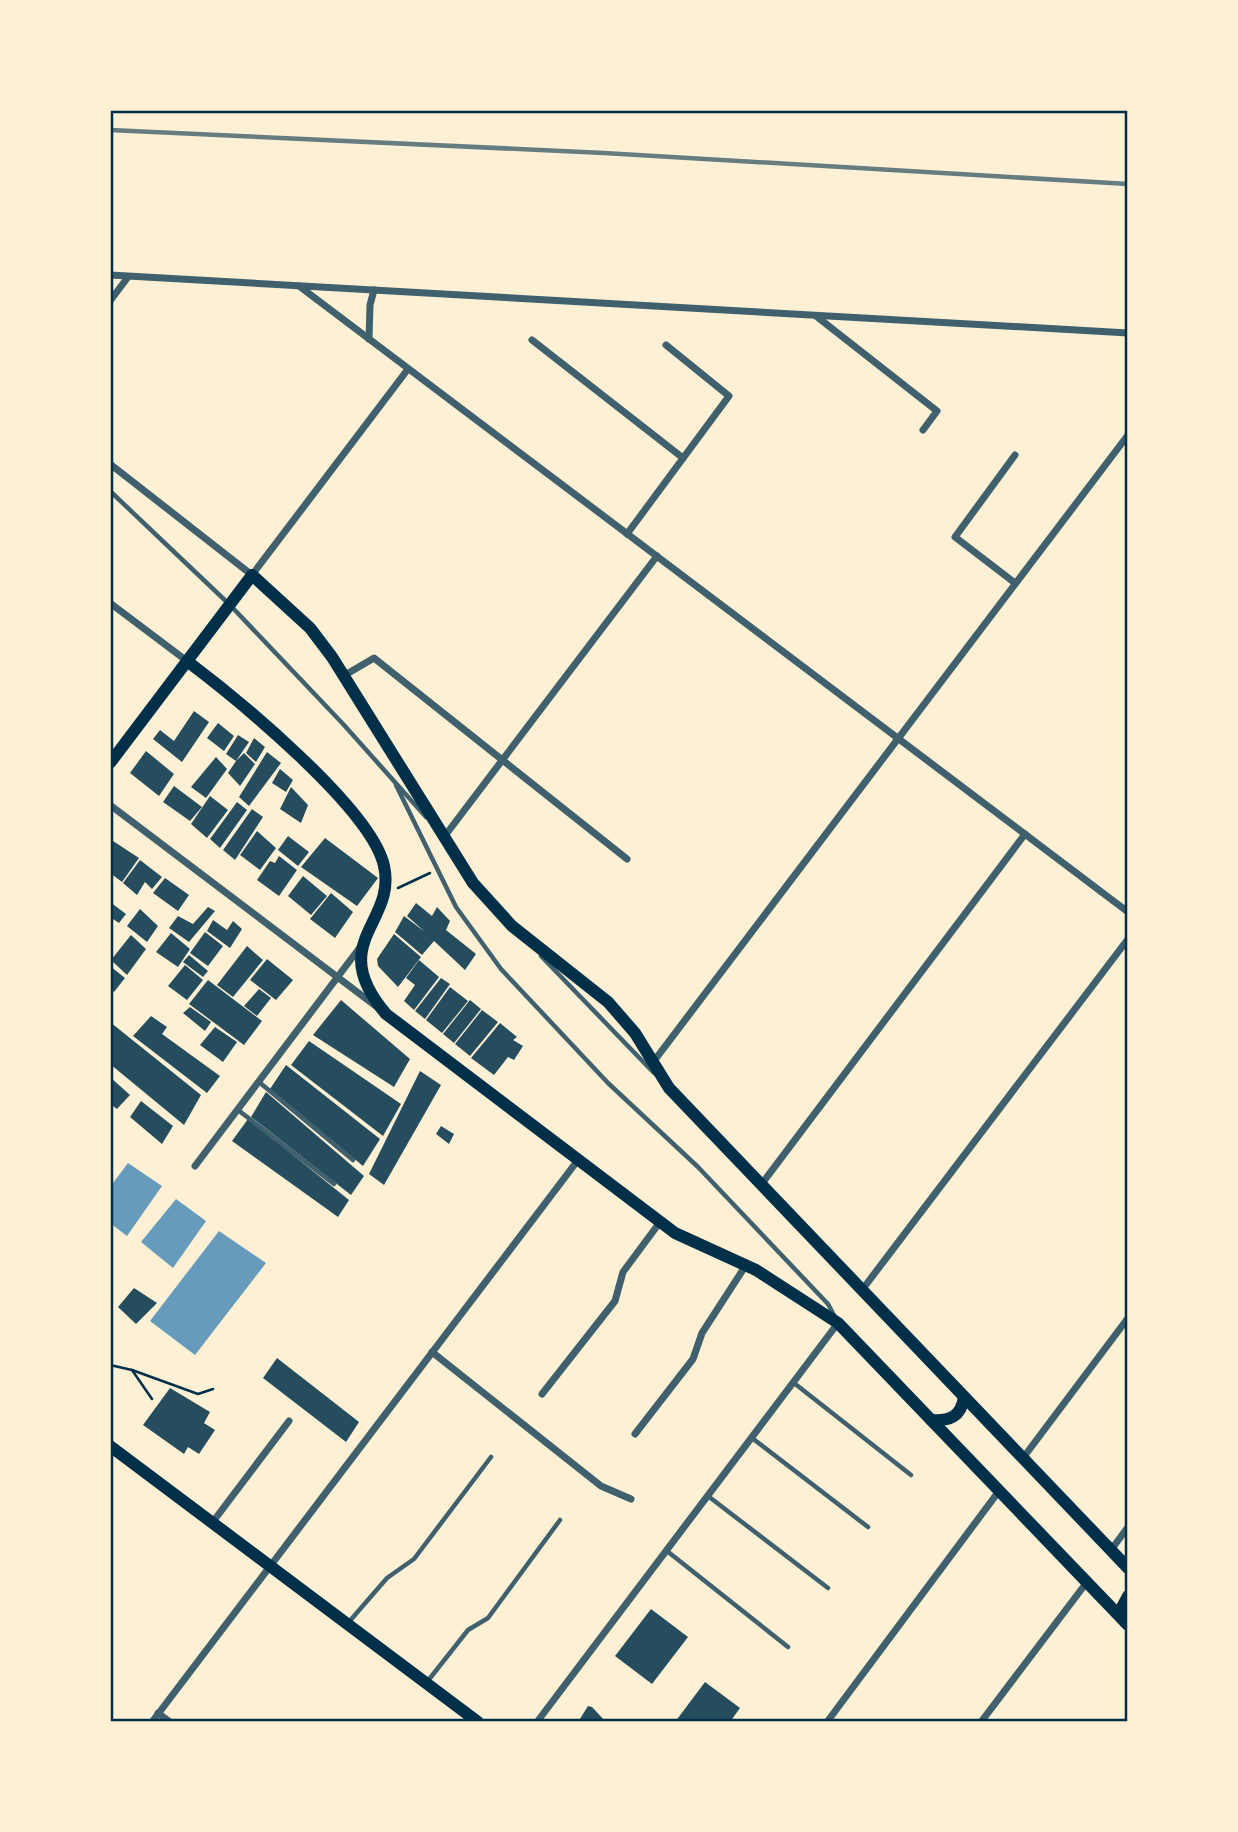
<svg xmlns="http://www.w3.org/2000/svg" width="1238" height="1832" font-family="'Fira Sans',sans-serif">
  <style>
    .water { fill: #669bbc }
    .building { fill: #264d5e }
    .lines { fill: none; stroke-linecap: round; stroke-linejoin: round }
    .path { stroke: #003049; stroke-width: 2.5 }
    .service { stroke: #3f606c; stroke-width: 4.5 }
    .minor { stroke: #3f606c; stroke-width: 7 }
    .secondary { stroke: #003049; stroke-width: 12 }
    .rail { stroke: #657d81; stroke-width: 4.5 }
    .neatline { fill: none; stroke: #003049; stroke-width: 2.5 }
  </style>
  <rect width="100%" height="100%" fill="#fdf0d5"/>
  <g class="water">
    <path d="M128,1163L162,1186L127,1236L110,1223V1187Z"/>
    <path d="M176,1199L206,1221L173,1268L141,1242Z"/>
    <path d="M219,1231L266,1263L195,1355L150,1321Z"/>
  </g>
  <g class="building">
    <path d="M194,711L209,722L182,762L153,739L160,730L174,741Z"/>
    <path d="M218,723L234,736L224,751L207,738Z"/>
    <path d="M238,735L249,742L236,761L244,753L255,764L240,786L228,773L236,761L226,754Z"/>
    <path d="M254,738L265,747L256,762L246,753Z"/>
    <path d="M146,751L174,774L159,796L130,773Z"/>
    <path d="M267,752L281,763L249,806L239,797Z"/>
    <path d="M216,757L227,769L206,798L191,787Z"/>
    <path d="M280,769L293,780L286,792L272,783Z"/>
    <path d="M174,786L202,807L190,821L163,802Z"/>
    <path d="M291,787L308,805L301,823L280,809Z"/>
    <path d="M210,796L228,810L207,838L191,824Z"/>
    <path d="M237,802L247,810L220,848L210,839Z"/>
    <path d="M252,809L263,817L235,860L223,850Z"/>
    <path d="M257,831L276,848L260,870L240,855Z"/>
    <path d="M288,836L309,852L298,866L278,850Z"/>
    <path d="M325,838L378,878L357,906L301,867Z"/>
    <path d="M110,839L139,858L122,882L110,873Z"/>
    <path d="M279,856L297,870L279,896L257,880L270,861L275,863Z"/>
    <path d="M140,860L162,877L152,889L145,882L137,895L123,883Z"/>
    <path d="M303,876L327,896L311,915L288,896Z"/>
    <path d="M165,878L189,895L178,911L153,893Z"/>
    <path d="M331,893L353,912L335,938L310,919Z"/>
    <path d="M110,902L126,914L119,923L110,917Z"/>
    <path d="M416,903L432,916L437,907L450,921L446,930L476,954L465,970L434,941L422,955L395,932L404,916L425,932L407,916Z"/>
    <path d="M208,907L215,911L189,942L169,928L178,916L193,924Z"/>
    <path d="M140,909L158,926L147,942L127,926Z"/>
    <path d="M213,920L227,930L233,921L242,929L230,948L207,931Z"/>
    <path d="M205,932L223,946L208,966L190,953Z"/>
    <path d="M171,933L190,949L178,967L156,952Z"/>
    <path d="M394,934L421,957L398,987L378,966L377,959Z"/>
    <path d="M131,935L146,949L127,975L111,960Z"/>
    <path d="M247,946L263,960L233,997L217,985Z"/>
    <path d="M189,955L208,971L203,977L183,962Z"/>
    <path d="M267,959L293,980L276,1000L250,980Z"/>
    <path d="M419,960L439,977L414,1010L404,1001L415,985L406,978Z"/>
    <path d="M185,965L203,980L187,1000L168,986Z"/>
    <path d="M110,966L125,978L114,992L110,988Z"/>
    <path d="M441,978L450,984L425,1019L415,1011Z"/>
    <path d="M208,980L262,1021L244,1045L189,1004Z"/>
    <path d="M450,987L468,1001L442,1033L426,1020Z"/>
    <path d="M259,989L271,998L257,1016L244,1006Z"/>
    <path d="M341,1000L410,1059L394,1087L313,1035Z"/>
    <path d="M470,1000L481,1009L454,1043L443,1034Z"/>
    <path d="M190,1007L211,1022L205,1031L183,1013Z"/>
    <path d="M482,1010L498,1022L470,1056L455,1044Z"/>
    <path d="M151,1016L167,1027L162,1034L220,1076L207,1093L133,1036Z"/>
    <path d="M110,1022L201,1095L184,1125L110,1064Z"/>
    <path d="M500,1023L517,1037L513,1040L523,1046L514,1060L508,1057L494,1075L471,1058Z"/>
    <path d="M215,1027L237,1042L223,1062L200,1045Z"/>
    <path d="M309,1041L401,1104L383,1136L291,1065Z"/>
    <path d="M286,1065L380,1139L363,1166L270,1089Z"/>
    <path d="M420,1071L441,1085L384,1185L369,1174Z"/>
    <path d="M110,1077L130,1095L117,1109L110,1104Z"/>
    <path d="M266,1092L364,1176L351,1195L251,1117Z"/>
    <path d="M141,1101L173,1126L162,1144L130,1117Z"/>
    <path d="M248,1119L349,1200L338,1217L232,1141Z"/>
    <path d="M441,1126L454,1134L449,1144L436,1134Z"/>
    <path d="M134,1288L157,1303L136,1324L118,1307Z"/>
    <path d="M277,1358L359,1422L346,1442L263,1378Z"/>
    <path d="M170,1388L210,1412L204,1423L215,1430L199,1454L188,1447L184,1454L143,1425Z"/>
    <path d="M651,1609L688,1637L652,1684L615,1656Z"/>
    <path d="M705,1682L740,1708L730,1722H675Z"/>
    <path d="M588,1706L592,1707L606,1722H578Z"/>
  </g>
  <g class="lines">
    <g class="path">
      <path d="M398,888L430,873"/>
      <path d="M110,1365L132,1370L152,1399"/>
      <path d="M132,1370L198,1394L213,1389"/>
    </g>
    <g class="service">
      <path d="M110,491L230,605L344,725L426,817"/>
      <path d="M396,785L456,907L501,969L608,1083L698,1167L828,1304L835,1317"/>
      <path d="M541,956L654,1073"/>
      <path d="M259,1082L353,1160"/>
      <path d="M238,1110L334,1184"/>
      <path d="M794,1383L911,1475"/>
      <path d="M752,1438L868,1527"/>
      <path d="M708,1496L828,1588"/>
      <path d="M667,1551L788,1647"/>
      <path d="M348,1623L387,1578L414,1559L491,1457"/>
      <path d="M427,1682L468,1630L488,1618L560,1520"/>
    </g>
    <g class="minor">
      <path d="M110,275L1128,333"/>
      <path d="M299,286L1128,912"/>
      <path d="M110,301L128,277"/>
      <path d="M816,316L937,411L923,430"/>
      <path d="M369,339L370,305L374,290"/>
      <path d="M532,340L683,458"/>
      <path d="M1015,455L955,537L1015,583"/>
      <path d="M110,464L252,575L408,369"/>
      <path d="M627,534L729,396L666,345"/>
      <path d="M110,603L187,661"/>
      <path d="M345,675L374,658L627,859"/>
      <path d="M110,805L377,1007"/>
      <path d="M444,837L657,556"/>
      <path d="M654,1061L1128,435"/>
      <path d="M195,1166L361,946"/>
      <path d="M761,1185L1025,834"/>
      <path d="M862,1290L1128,939"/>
      <path d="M432,1352L601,1486L631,1499"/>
      <path d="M542,1394L615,1301L623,1272L660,1222"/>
      <path d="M635,1434L693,1359L702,1333L746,1265"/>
      <path d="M1023,1458L1128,1318"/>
      <path d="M212,1523L289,1421"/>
      <path d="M1111,1550L1128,1527"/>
      <path d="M158,1713L170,1722"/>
      <path d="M152,1722L578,1160"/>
      <path d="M537,1722L838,1323"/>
      <path d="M827,1722L999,1491"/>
      <path d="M981,1722L1087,1582"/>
    </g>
    <g class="secondary">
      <path d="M187,661C236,698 372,809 384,866C397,923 325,942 386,1014L675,1233L756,1270L838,1323L1128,1625"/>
      <path d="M110,763L252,575L310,628L332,657L473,883L512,926L608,1002L635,1033L669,1088L1128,1568"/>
      <path d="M931,1420C950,1421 961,1417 964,1397"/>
      <path d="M110,1446L478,1722"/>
      <path d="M1125,1622L1121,1609L1128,1596"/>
    </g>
    <path class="rail" d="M110,130L604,153L1128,184"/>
  </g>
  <rect width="1238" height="1832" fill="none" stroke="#fdf0d5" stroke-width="224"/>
  <rect x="112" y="112" width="1014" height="1608" class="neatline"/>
</svg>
